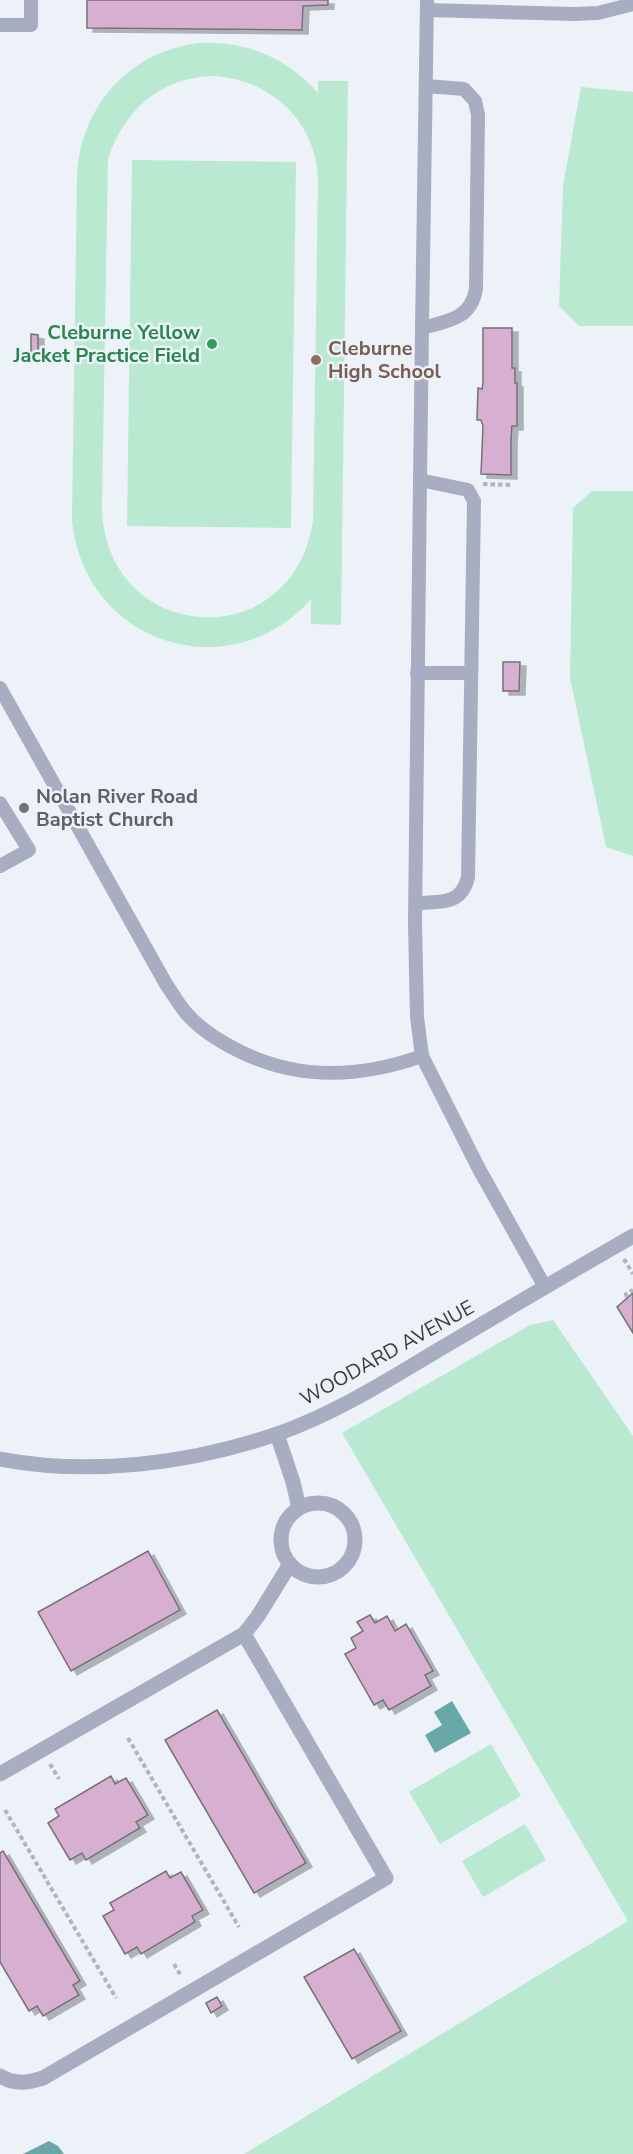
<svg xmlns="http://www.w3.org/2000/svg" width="633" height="2154" font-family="'Nunito Sans',sans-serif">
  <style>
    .green { fill: #bae9d2; fill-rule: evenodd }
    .water { fill: #69a8a9 }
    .building { fill: #d7afd0; stroke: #767075; stroke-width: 1.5; filter: url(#shadow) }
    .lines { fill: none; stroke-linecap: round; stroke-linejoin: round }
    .path { stroke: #b0b5ba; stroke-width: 4; stroke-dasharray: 4.5 3; stroke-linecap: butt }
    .service { stroke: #a8adc1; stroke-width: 14 }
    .minor { stroke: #a8adc1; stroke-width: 15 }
    .tertiary { stroke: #a8adc1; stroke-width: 15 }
    .leisure-dot { fill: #2e9e5b; stroke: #edf2f9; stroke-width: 2 }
    .education-dot { fill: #8d6e63; stroke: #edf2f9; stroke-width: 2 }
    .worship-dot { fill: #6b7280; stroke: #edf2f9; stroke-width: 2 }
    .labels { text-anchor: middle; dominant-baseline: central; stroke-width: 5; stroke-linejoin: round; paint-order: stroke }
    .leisure-label { font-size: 20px; font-weight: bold; fill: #27864d; stroke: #edf2f9; text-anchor: end }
    .education-label { font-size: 20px; font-weight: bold; fill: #785e54; stroke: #edf2f9; text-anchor: start }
    .worship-label { font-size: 20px; font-weight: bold; fill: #5b616d; stroke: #edf2f9; text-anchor: start }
    .street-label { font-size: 20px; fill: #393c3e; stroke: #edf2f9 }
  </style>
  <defs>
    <filter id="shadow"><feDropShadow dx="6" dy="4" stdDeviation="0" flood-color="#0004"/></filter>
  </defs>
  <rect width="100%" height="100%" fill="#edf2f9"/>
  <g class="green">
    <path d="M198,43C246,41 286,57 318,93V81H348L341,625L311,624V599C229,692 82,642 72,519L77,175C81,106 129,52 198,43ZM212,76C268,78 315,119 318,177L313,520C293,659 102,645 102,504L108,159C124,111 159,78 212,76Z"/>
    <path d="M581,87L633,92V326H579L559,306L563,186Z"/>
    <path d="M132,160L296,162L291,528L127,526Z"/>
    <path d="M592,491H633V856L606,847L570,678L573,508Z"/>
    <path d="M553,1320L633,1436V2154H244L628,1921L342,1433L530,1325Z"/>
    <path d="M491,1744L521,1796L440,1844L409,1792Z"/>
    <path d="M525,1824L546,1860L483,1897L462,1861Z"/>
  </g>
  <g class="water">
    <path d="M452,1701L471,1733L435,1753L425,1735L442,1725L434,1712Z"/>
    <path d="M49,2141L58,2146L64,2154H23Z"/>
  </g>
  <g class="building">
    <path d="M87,0H328V5L303,6L302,30L87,28Z"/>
    <path d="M483,328H512V368H515V383H517V426H512L511,440V475L481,474L483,426L481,420H477L478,388L482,389L483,383Z"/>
    <path d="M31,334L38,335V352H31Z"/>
    <path d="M503,662H520L519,691H503Z"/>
    <path d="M633,1293V1333L617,1307Z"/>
    <path d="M148,1551L180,1610L71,1671L38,1612Z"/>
    <path d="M370,1615L375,1623L387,1616L395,1631L406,1624L433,1671L425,1675L431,1686L389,1710L383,1700L374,1705L345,1654L356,1648L351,1638L363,1631L357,1622Z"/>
    <path d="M217,1710L306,1863L254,1893L165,1740Z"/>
    <path d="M111,1776L115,1784L126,1778L148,1815L136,1822L140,1828L86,1860L82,1853L70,1860L48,1823L59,1816L55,1809Z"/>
    <path d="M3,1851L80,1981L73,1985L79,1995L43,2016L37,2006L29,2011L0,1962V1853Z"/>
    <path d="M166,1871L170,1878L181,1872L203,1910L192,1916L195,1922L141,1954L137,1947L125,1954L103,1916L114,1910L110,1903Z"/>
    <path d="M354,1949L401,2031L352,2059L304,1977Z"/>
    <path d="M217,1997L222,2006L211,2013L206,2003Z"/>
  </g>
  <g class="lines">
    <g class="path">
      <path d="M483,484L511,485"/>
      <path d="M624,1259L633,1274"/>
      <path d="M627,1297L626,1294L633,1290"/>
      <path d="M128,1738L239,1927"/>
      <path d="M50,1764L59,1779"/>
      <path d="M5,1810L116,1998"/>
      <path d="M174,1964L181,1976"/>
    </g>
    <g class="service">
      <path d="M427,10L575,14L598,13L633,4"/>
      <path d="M0,25H31V0"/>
      <path d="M426,86L464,89L475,101L478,115L476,289C471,319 448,321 422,328L427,0"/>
      <path d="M420,480L422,328"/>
      <path d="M417,673H471"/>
      <path d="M0,688L166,984C173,994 179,1005 187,1014C201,1030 221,1042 239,1051C299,1081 360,1078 422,1056"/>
      <path d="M0,803L29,850L0,866"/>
      <path d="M416,903C440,902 462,905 468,877L474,501L468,490L420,480L415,923L417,1017L422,1056L479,1169L545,1287"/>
    </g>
    <g class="minor">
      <path d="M277,1434L293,1482L299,1508"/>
      <circle cx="318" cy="1540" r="37"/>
      <path d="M0,1774L244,1634L258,1616L290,1564"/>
      <path d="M0,2076C15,2085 27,2083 43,2078L386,1878L244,1634"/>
    </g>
    <path class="tertiary" d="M0,1459C91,1476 189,1464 277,1434C337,1413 391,1378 445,1346C508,1309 570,1272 633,1236"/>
  </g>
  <circle class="leisure-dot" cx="212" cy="344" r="6"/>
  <circle class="education-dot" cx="316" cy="360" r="6"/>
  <circle class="worship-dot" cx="24" cy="808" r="6"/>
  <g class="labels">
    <g class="leisure-label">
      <text x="200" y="332">Cleburne Yellow<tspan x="200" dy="23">Jacket Practice Field</tspan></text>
    </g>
    <g class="education-label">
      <text x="328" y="348">Cleburne<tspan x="328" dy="23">High School</tspan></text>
    </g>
    <g class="worship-label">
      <text x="36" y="796">Nolan River Road<tspan x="36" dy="23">Baptist Church</tspan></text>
    </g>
    <g class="street-label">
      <text transform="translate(387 1353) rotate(-29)">WOODARD AVENUE</text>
    </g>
  </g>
</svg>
